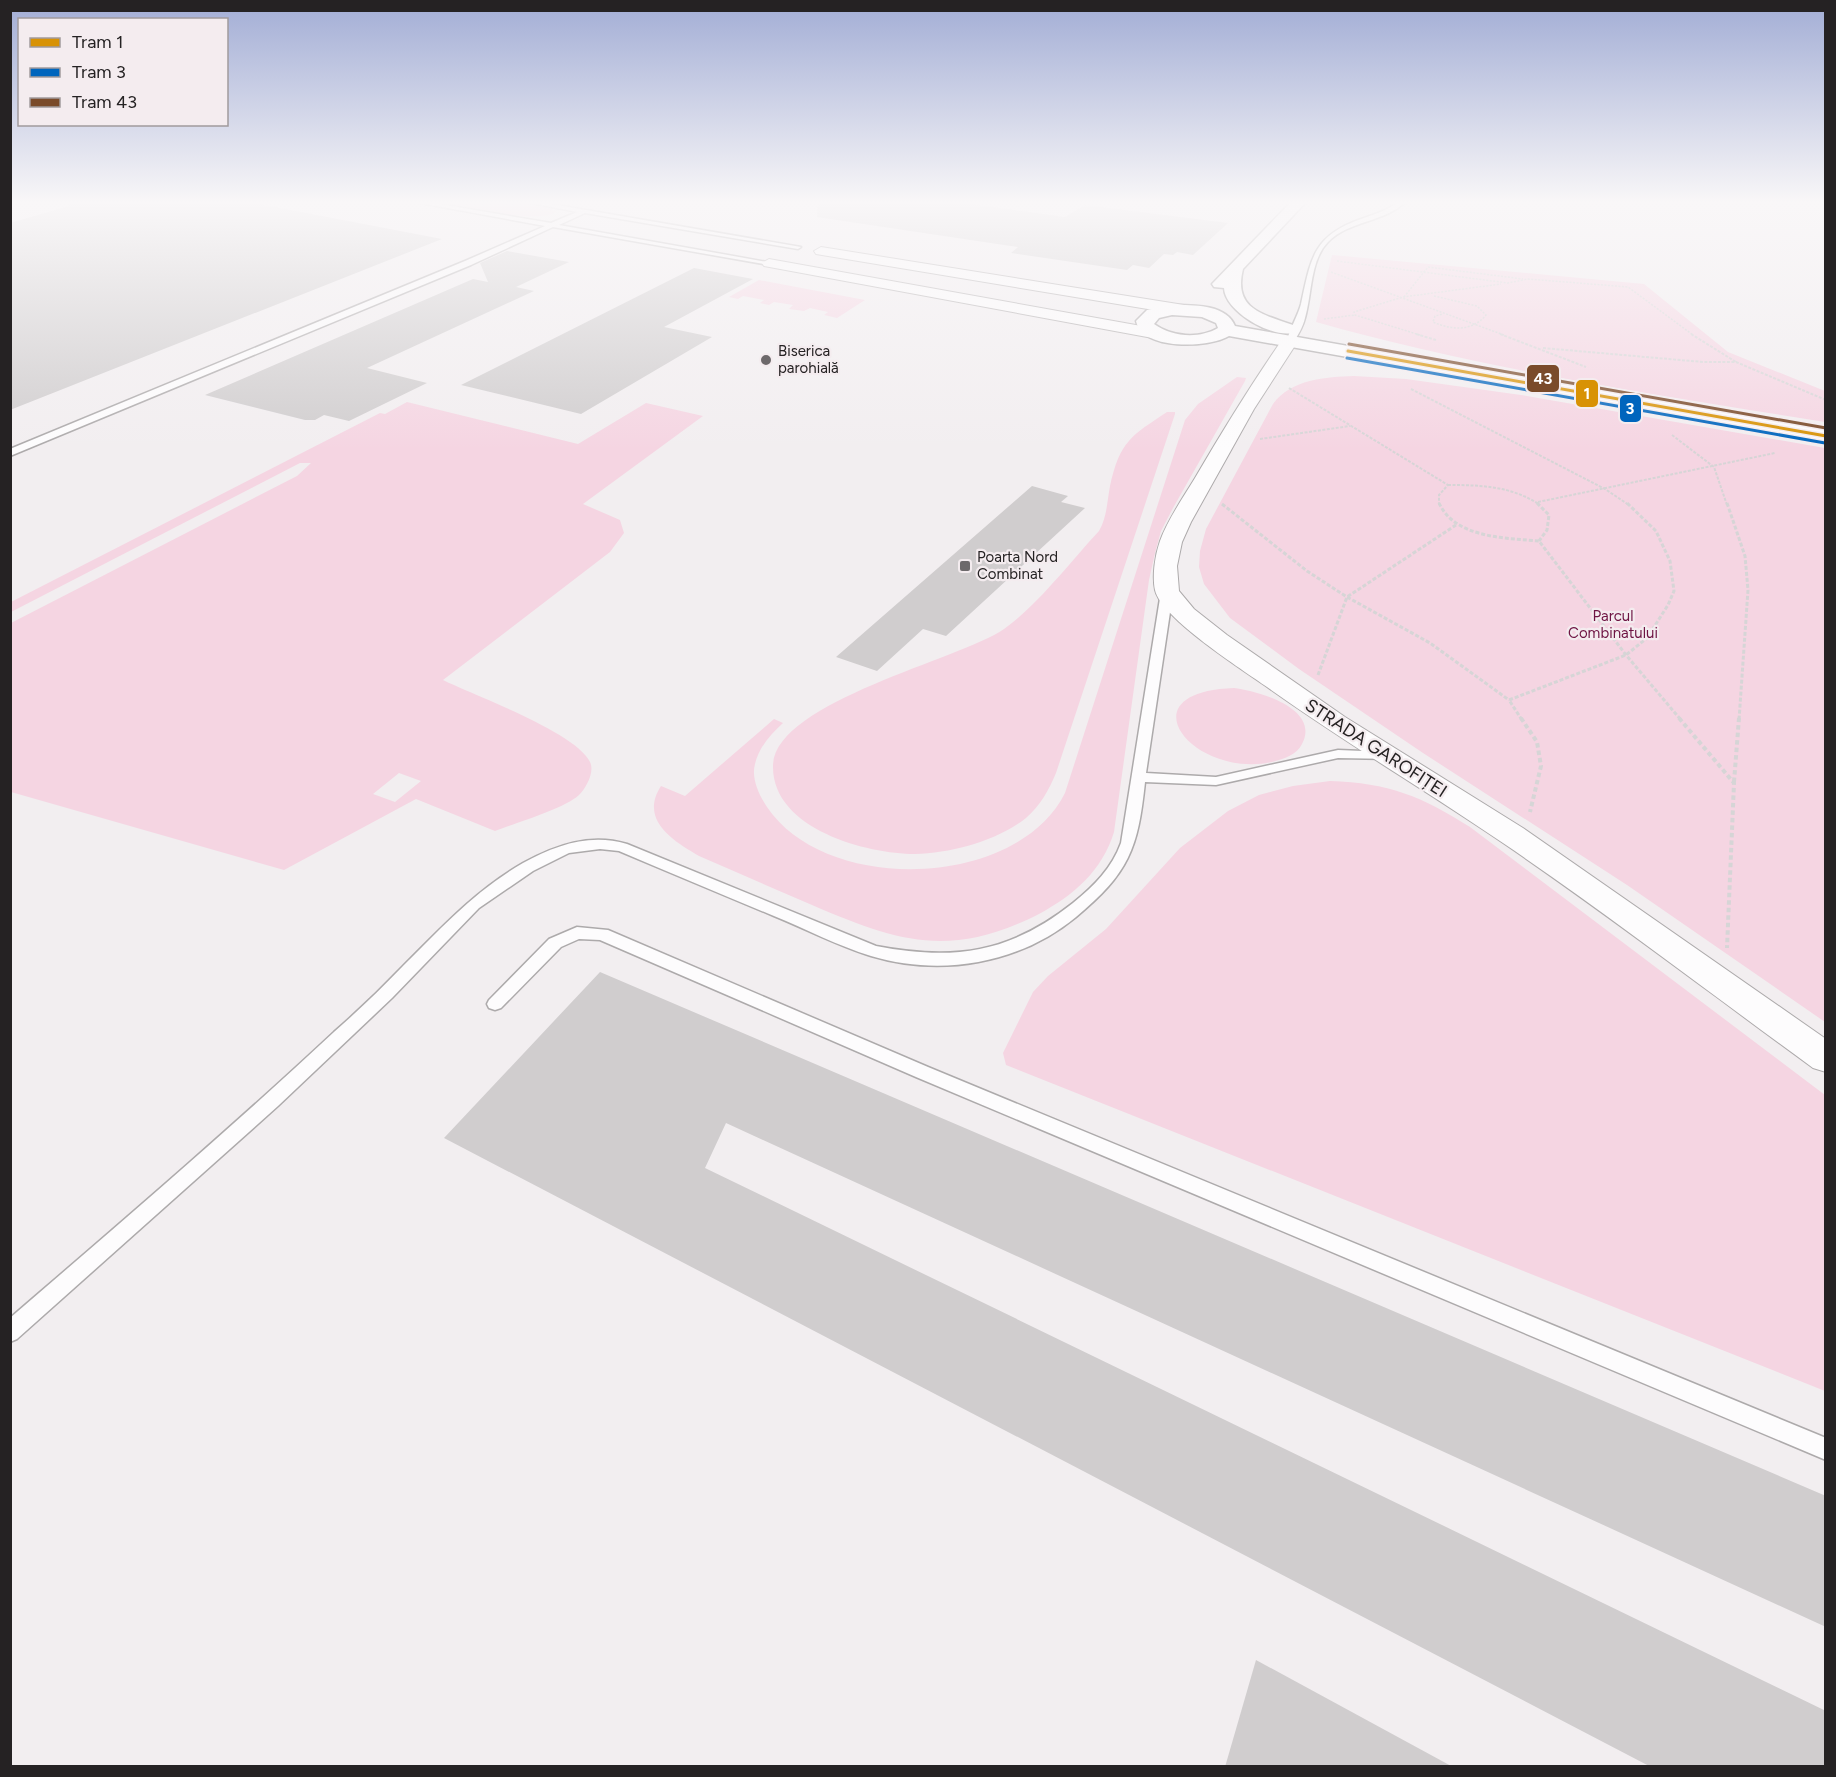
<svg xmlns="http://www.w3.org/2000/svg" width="1836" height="1777" font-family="Figtree,sans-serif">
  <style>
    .green { fill: #f5d5e2; fill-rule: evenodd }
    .building { fill: #d0cdce }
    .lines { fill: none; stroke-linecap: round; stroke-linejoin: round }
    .lane-casing { stroke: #adaaab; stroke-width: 3 }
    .street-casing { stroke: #adaaab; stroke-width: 2 }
    .secondary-casing { stroke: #adaaab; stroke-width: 3 }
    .path-far3 { stroke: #d6d5d6; stroke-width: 1.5; stroke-dasharray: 2 1.5; stroke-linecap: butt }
    .path-far2 { stroke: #d6d5d6; stroke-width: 2; stroke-dasharray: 3 1.5; stroke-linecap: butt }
    .path-far1 { stroke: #d6d5d6; stroke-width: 3; stroke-dasharray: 4 2; stroke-linecap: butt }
    .path { stroke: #d6d5d6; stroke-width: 4; stroke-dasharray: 4.5 3; stroke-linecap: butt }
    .lane { fill: #fdfcfd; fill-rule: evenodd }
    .street { fill: #fdfcfd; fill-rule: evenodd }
    .secondary { fill: #fdfcfd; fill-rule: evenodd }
    .tram-1-casing { stroke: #f4ecef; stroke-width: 6 }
    .tram-2-casing { stroke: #f4ecef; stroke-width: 6 }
    .tram-3-casing { stroke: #f4ecef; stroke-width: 6 }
    .tram-1 { stroke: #d89205; stroke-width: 3 }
    .tram-2 { stroke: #0065bd; stroke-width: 3 }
    .tram-3 { stroke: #7a4b2a; stroke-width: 3 }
    .poi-dot { fill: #6d696b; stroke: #f4ecef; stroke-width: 2 }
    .labels { text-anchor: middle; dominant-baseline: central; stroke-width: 4.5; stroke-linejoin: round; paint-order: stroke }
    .far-poi-label { font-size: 15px; fill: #252223; stroke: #f4ecef; text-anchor: start }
    .far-park-label { font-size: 15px; fill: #6e1443; stroke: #f4ecef }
    .street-label { font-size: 18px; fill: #252223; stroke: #f4ecef }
    .line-badge { stroke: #f4ecef; stroke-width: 2 }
    .badge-label { font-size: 16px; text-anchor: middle; font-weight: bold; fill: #fff }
  </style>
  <rect width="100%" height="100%" fill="#f2eef0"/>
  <g class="green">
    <path d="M431,201H507L550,208L556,212C537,225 456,205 431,201Z"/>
    <path d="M1332,255L1644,284L1728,352L1825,391V422C1655,395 1483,369 1316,322Z"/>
    <path d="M759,280L865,300L837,318L824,315L828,312L810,308L804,311L789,309L793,305L774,302L769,305L760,303L764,300L743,296L738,299L729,297Z"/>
    <path d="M1354,376L1406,379L1521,395L1825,448V1022L1627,885L1423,753L1299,669L1230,618L1204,584L1199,567L1200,551L1206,529L1273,404C1291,379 1326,377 1354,376Z"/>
    <path d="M1237,377L1246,378L1245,381L1173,508L1161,531L1155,553L1149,580L1114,832C1102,871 1074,895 1039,914C950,959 898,942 812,905C774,889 736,872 699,856C673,841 639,820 661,786L685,796L774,719L783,723C771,734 759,747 755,764C751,778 759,795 767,807C826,895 1017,889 1065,793L1185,420L1198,404Z"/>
    <path d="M407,402L578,444L646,403L703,416L583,504L620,520L624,533L610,552L443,680C473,695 576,732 590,762C595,772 586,788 579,795C564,809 515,823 495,831L416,799L284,870L11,792V623L297,476L311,463H300L11,612V602L380,413L385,414ZM399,773L421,781L395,802L373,794Z"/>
    <path d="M1167,412H1175V414L1056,773C1049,790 1040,806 1026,818C997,841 952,853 915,854C867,854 772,829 773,766C774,702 959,660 1004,629C1036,607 1072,560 1099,531C1107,517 1107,502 1110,486C1120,441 1131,436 1167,412Z"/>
    <path d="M1234,688C1257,691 1321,708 1302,744C1297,755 1283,759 1272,762C1194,779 1122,692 1234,688Z"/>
    <path d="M1330,781C1389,783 1421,796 1470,827L1825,1095V1391L1006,1065L1003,1053L1033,992L1048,976L1106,929L1180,848L1228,811L1259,795L1293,786Z"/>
  </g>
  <g class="building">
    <path d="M69,201H244L442,239L10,410V223L69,206Z"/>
    <path d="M818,201H949L1065,217L1085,205L1228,223L1193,255L1177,252L1173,255L1164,254L1149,268L1133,265L1127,270L1011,253L1018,247L1004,245L817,217Z"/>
    <path d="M507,251L569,262L516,287L534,291L367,368L427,383L349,421L324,415L315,420H305L205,395L473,279L488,282L480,263Z"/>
    <path d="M694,268L753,279L664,327L712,337L581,414L461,385Z"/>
    <path d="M1032,486L1068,496L1061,502L1085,508L946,636L923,629L877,671L836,657Z"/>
    <path d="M600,972L1826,1496V1627L726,1123L705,1168L1826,1711V1767H1651L444,1138Z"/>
    <path d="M1256,1660L1453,1767H1225Z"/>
  </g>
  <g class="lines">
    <defs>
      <g id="lane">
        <path d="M409,201H422L551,223L577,212L521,201H534L801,247L798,249L585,213L559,225L773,263L769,265L553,227L471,265L10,456V449L465,261L545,226Z"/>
        <path d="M1399,201H1406C1385,223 1349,220 1328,242C1310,260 1312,294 1305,318C1303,327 1298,335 1293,343H1287C1287,334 1298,316 1301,304C1311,258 1313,236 1361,219C1375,214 1389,210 1399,201Z"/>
        <path d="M1167,589L1173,592L1146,773L1216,777L1338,750L1388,752L1393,753L1395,756L1393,759L1338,758L1216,785L1145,782C1138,849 1129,873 1076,917C1019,964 941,977 871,956C838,946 806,929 774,916C723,895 671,873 619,851L600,849L569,853L533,871L479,908L392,998L278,1106L17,1339L10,1342V1318C119,1224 229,1130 334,1032C358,1011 381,989 403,966C441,928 476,890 523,863C556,845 590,833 627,844L876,946C954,961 1010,953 1073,903C1094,886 1112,868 1121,843L1161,592Z"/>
        <path d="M577,927L608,930L928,1067L1826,1438V1460L916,1077L600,940L579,939L561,947L501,1008L495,1010L489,1008L487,1004L489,1000L549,939Z"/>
      </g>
      <g id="street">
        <path d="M821,247L1184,305L1192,310L1184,315L816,254L814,251Z"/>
        <path d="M769,259L1158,329L1166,334L1158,339L764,266L762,263Z"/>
        <path d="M1290,336L1296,337L1298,341L1254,409L1191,522L1182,542L1177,566L1179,591L1194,609L1227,635L1345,717L1523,828L1826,1039V1072L1813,1068C1710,993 1609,915 1503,843C1425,790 1344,742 1267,687C1243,670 1161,618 1155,590C1152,576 1155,555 1160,541C1168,519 1183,498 1195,478C1223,430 1252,383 1284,337Z"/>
      </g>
      <g id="secondary">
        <path d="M1292,201H1307L1243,269C1233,309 1262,314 1293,325L1296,329L1293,333C1272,338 1225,312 1224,288L1214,287L1212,284Z"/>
        <path d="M1172,305C1193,305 1226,304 1235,326L1826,430V442L1229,336C1209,348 1142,351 1136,321L1147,310ZM1172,315L1202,317L1216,323L1218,328C1199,339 1172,337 1154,324L1159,318Z"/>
      </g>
    </defs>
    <use href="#lane" class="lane-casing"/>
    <use href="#street" class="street-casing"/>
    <use href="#secondary" class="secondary-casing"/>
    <g class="path-far3">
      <path d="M1337,261L1508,283L1528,279L1628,287L1693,335"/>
      <path d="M1331,272L1504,335"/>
      <path d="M1434,296L1477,306L1486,315C1472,332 1451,330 1433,322L1435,316L1443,314"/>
      <path d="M1404,297L1428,267L1523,279"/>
      <path d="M1324,319L1355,315"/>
      <path d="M1420,335L1355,315L1354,312L1403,297L1501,284"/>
    </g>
    <g class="path-far2">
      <path d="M1416,334L1436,340"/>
      <path d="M1500,334L1586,367"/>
      <path d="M1691,334L1736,362"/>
      <path d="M1543,348L1703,362H1736L1826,400"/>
      <path d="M1289,388L1448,485L1439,495V505"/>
      <path d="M1411,389L1605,489L1629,505"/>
      <path d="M1672,435L1714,467L1727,505"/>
      <path d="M1260,439L1350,426"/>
      <path d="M1448,485C1480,485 1512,486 1540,505"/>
      <path d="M1538,502L1775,453"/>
    </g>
    <g class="path-far1">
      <path d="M1439,503C1455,538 1505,538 1539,541L1626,655L1681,720"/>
      <path d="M1537,503L1549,515L1547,530L1539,541"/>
      <path d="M1727,503L1745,556L1748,590L1739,720"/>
      <path d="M1222,504L1307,571L1347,597L1430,643L1509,700"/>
      <path d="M1318,675L1347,597L1456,525"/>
      <path d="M1522,720L1509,700L1626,655L1647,638L1668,605L1674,591L1670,561L1656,531L1627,503"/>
    </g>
    <g class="path">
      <path d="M1521,718L1537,742L1541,766L1530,812"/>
      <path d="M1679,718L1734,783L1727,948"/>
      <path d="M1734,782L1739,718"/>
    </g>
    <use href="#lane" class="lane"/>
    <use href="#street" class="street"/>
    <use href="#secondary" class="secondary"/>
    <defs>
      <path id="tram-1" d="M1348,351L1826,436"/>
      <path id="tram-2" d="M1347,358L1825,443"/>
      <path id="tram-3" d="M1349,344L1826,428"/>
    </defs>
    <use href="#tram-1" class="tram-1-casing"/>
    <use href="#tram-2" class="tram-2-casing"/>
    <use href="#tram-3" class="tram-3-casing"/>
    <use href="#tram-1" class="tram-1"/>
    <use href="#tram-2" class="tram-2"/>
    <use href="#tram-3" class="tram-3"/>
  </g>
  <linearGradient id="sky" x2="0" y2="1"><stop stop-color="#a2add5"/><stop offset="0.45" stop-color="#f9f7f8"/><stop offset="1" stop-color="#f9f7f8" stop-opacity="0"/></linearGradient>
  <rect width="1836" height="450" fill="url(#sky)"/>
  <g class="poi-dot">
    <circle cx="766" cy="360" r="6"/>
    <rect x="959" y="560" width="12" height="12" rx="3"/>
  </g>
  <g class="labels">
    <g class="far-poi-label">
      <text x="778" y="351">Biserica<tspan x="778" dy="17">parohială</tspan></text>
      <text x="977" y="557">Poarta Nord<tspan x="977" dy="17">Combinat</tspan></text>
    </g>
    <g class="far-park-label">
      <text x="1613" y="616">Parcul<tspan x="1613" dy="17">Combinatului</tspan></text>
    </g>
    <g class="street-label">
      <text transform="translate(1376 748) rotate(33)">STRADA GAROFIȚEI</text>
    </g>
  </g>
  <g class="line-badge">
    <rect x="1526" y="364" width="34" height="29" rx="6" fill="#7a4b2a"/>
    <rect x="1575" y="379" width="24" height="29" rx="6" fill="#d89205"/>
    <rect x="1619" y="394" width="23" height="29" rx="6" fill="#0065bd"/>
  </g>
  <g class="badge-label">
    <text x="1543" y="384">43</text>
    <text x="1587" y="399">1</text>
    <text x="1630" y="414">3</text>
  </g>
  <rect width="1836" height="1777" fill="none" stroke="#252223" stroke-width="24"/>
  <rect x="18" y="18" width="210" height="108" fill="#f4ecef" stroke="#a19b9d" stroke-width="1.5"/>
  <rect x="30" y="38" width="30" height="9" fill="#d89205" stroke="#a19b9d" stroke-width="1.5"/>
  <text x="72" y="48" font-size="18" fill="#252223">Tram 1</text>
  <rect x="30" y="68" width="30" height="9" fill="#0065bd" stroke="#a19b9d" stroke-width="1.5"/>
  <text x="72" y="78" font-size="18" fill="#252223">Tram 3</text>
  <rect x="30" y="98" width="30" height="9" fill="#7a4b2a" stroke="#a19b9d" stroke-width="1.5"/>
  <text x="72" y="108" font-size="18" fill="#252223">Tram 43</text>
</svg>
